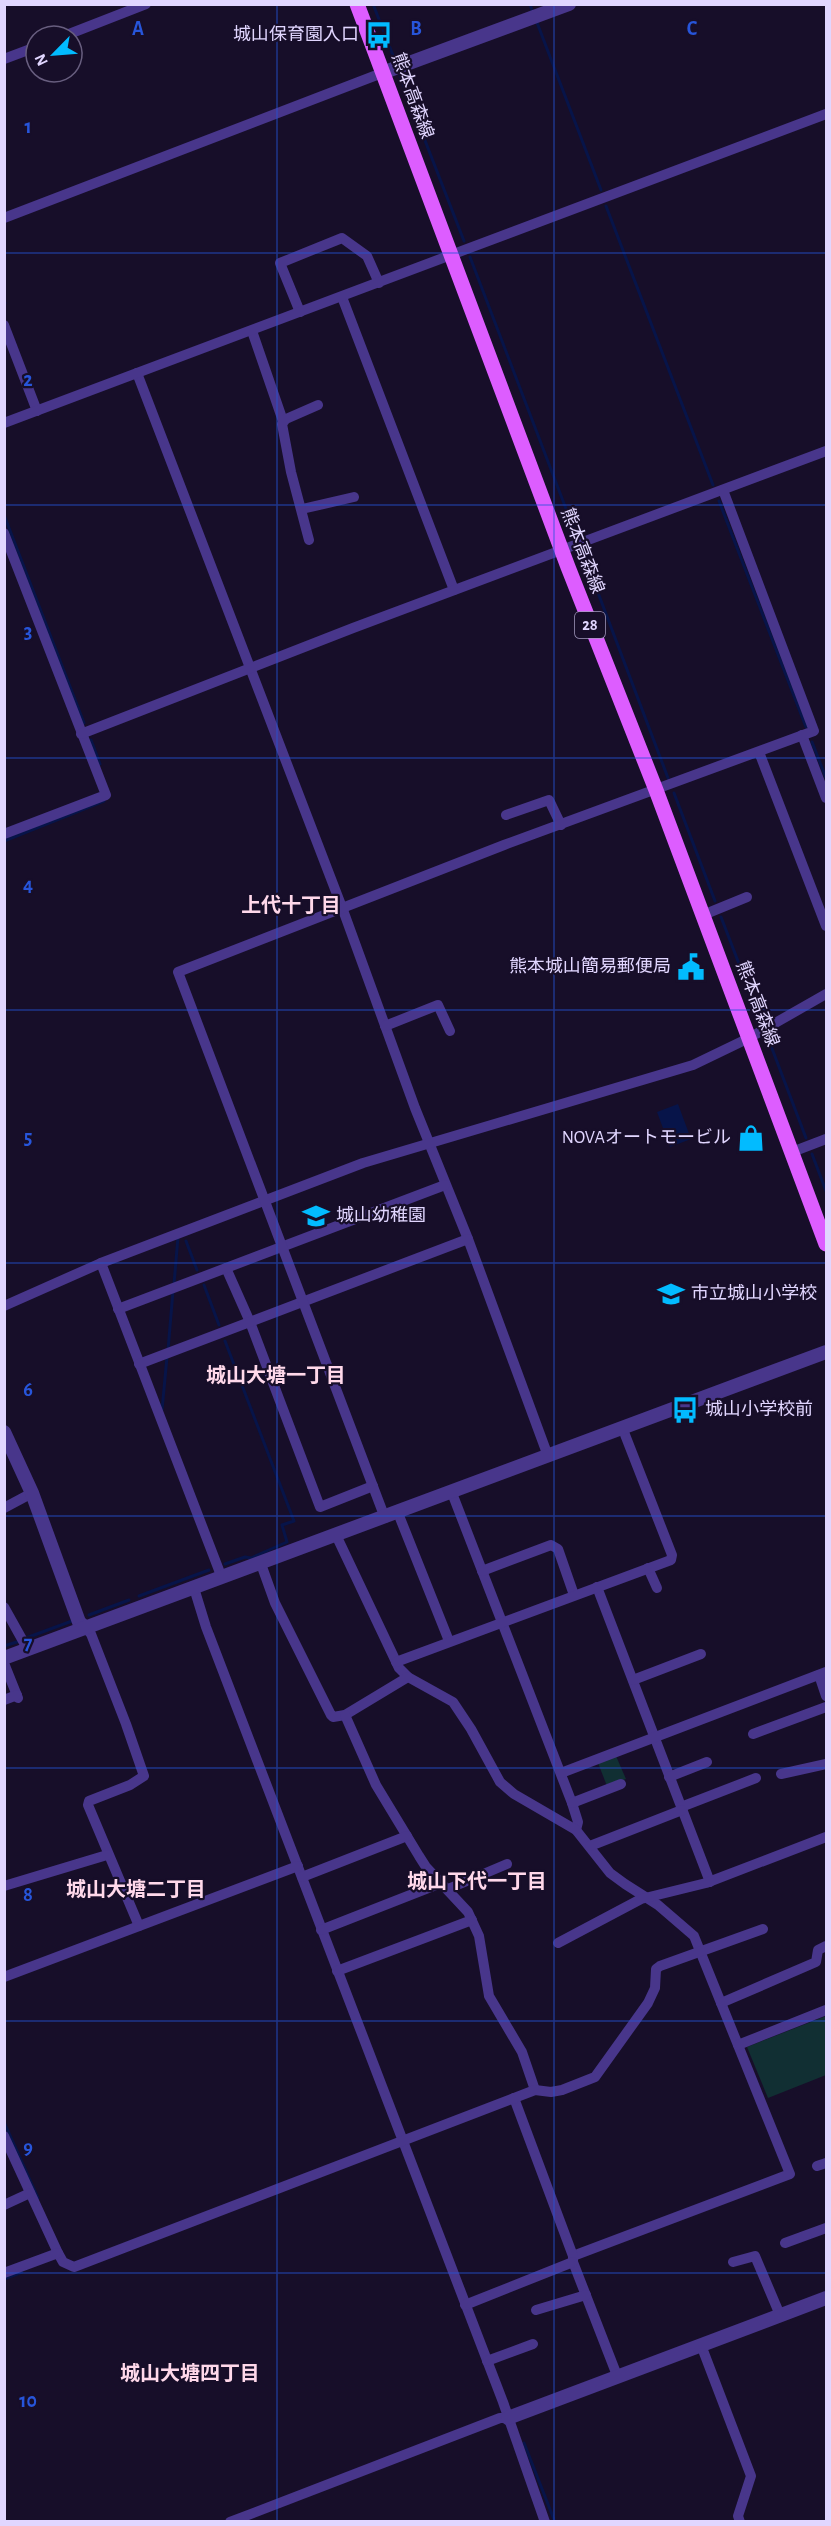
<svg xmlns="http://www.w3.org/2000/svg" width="831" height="2526" font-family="'Alegreya Sans','Noto Sans JP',sans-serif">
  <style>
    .green { fill: #112f33 }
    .water { fill: #071449 }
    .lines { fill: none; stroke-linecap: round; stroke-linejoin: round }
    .stream { stroke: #071449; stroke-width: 3 }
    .minor { stroke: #48368b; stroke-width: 10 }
    .tertiary { stroke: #48368b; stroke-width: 14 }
    .primary { stroke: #dd5dff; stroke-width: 15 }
    .grid { fill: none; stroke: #2755da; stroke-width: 1.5; stroke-opacity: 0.55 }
    .labels { text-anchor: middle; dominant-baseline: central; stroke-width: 4.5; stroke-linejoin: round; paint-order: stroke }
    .shield { fill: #170e29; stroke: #a49abf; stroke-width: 1.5 }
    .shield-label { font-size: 16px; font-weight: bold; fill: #e1d6ff }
    .poi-label { font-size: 18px; fill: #e1d6ff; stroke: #170e29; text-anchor: end }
    .street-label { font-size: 18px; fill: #e1d6ff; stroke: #170e29 }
    .neighbourhood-label { font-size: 20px; font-weight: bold; fill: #ffd8ea; stroke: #170e29 }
    .grid-label { font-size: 20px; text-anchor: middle; font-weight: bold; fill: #2755da; stroke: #170e29; stroke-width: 4.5; stroke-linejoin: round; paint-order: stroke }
  </style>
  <rect width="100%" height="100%" fill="#170e29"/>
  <g class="green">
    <path d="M616,1756L626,1779L607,1786L598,1763Z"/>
    <path d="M826,2016V2075L768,2098L747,2047Z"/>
  </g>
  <path class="water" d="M678,1104L691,1139L670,1147L657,1112Z"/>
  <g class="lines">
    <g class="stream">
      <path d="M373,4L394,58"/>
      <path d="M530,4L533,14"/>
      <path d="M536,20L601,190"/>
      <path d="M400,76L464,241"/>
      <path d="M606,206L713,485"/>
      <path d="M470,257L576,535"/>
      <path d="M4,302L5,303"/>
      <path d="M719,501L806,727"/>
      <path d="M4,515L84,723"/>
      <path d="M583,553L668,778"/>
      <path d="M91,740L100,764"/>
      <path d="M812,742L826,778"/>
      <path d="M674,793L715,901"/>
      <path d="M4,841L104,801"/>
      <path d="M721,917L761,1021"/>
      <path d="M768,1038L806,1138"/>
      <path d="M812,1154L826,1191"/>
      <path d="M186,1241L197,1270"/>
      <path d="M174,1284L178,1237"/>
      <path d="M204,1285L219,1325"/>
      <path d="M168,1350L173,1291"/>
      <path d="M162,1410L167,1357"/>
      <path d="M225,1564L245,1557L251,1558L287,1542L282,1525L294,1521L225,1341"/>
      <path d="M139,1596L209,1570"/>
      <path d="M89,1615L129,1600"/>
      <path d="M26,1638L72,1621"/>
      <path d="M4,1646L20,1641"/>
      <path d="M4,2122L38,2198"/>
      <path d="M4,2279L22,2272"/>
      <path d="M524,2443L555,2522"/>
    </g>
    <g class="minor">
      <path d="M64,36L146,4"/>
      <path d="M4,59L36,47"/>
      <path d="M4,218L382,73"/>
      <path d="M342,297L454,590"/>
      <path d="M300,312L280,263L342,238L367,256L379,283"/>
      <path d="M4,325L37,411"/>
      <path d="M252,331L283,421"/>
      <path d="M137,373L343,910L415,1108L468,1239L548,1456"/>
      <path d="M4,423L826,114"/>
      <path d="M302,509L354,497"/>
      <path d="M4,533L106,795L4,834"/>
      <path d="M309,540L291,472L282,424L286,419L318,405"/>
      <path d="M81,734L353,628L826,451"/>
      <path d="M802,735L826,798"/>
      <path d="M759,752L826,926"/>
      <path d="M506,815L549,800L561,825"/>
      <path d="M703,915L747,897"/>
      <path d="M385,1026L438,1005L450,1031"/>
      <path d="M792,1152L826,1139"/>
      <path d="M101,1263L222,1578"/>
      <path d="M226,1268L250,1322L320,1507L373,1486"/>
      <path d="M4,1306L101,1263L363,1163L693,1065L749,1038L826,994"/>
      <path d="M118,1309L445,1185"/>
      <path d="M139,1364L468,1239"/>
      <path d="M452,1493L572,1803L578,1822L576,1830"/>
      <path d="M4,1508L32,1493"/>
      <path d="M398,1513L449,1641"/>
      <path d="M385,1518L178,972L504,845L814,731L723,490"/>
      <path d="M336,1535L399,1668L408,1677L453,1702L471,1729L500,1782L514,1794L576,1830L610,1873L625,1884L658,1905L694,1936L790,2174L573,2256"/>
      <path d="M261,1564L275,1603L331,1715L333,1717L345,1715L408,1677"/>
      <path d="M648,1568L657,1588"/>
      <path d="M482,1571L551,1545L558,1549L574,1595"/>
      <path d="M597,1587L710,1882"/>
      <path d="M194,1588L206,1627L503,2402L545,2522"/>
      <path d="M4,1607L28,1650"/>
      <path d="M86,1628L91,1634L126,1724L144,1776L130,1785L89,1801L88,1805L139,1926"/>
      <path d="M396,1662L671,1560L672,1555L622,1427"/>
      <path d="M4,1663L18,1698"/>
      <path d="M819,1675L826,1696"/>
      <path d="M633,1680L701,1654"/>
      <path d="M4,1700L17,1695"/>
      <path d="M345,1715L376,1785L419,1856L426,1867L468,1912L479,1936L489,1996L522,2052L535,2090"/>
      <path d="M753,1734L826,1707"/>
      <path d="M561,1773L826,1672"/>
      <path d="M781,1774L826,1764"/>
      <path d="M669,1777L707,1762"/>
      <path d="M572,1803L621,1784"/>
      <path d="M681,1807L756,1778"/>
      <path d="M590,1846L682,1810"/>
      <path d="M302,1877L407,1836"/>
      <path d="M4,1886L107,1855"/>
      <path d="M448,1889L507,1864"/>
      <path d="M321,1930L441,1883"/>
      <path d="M558,1943L641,1899L706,1883L826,1837"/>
      <path d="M337,1971L472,1920"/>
      <path d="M4,1977L298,1866"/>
      <path d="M721,2003L816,1962L818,1950L826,1946"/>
      <path d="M738,2045L826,2010"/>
      <path d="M514,2098L573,2256V2262L618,2378"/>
      <path d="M4,2136L58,2253L63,2262L74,2267L535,2090L551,2092L562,2090L595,2077L648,2003L655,1988L656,1969L660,1966L763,1929"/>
      <path d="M817,2166L826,2163"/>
      <path d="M4,2205L30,2193"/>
      <path d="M785,2243L826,2228"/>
      <path d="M733,2262L755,2256L780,2315"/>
      <path d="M4,2273L58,2253"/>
      <path d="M465,2305L573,2262"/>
      <path d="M536,2310L586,2295"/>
      <path d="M701,2345L751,2476L738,2516L740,2522"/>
      <path d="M487,2361L533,2344"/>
      <path d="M230,2522L500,2418H508"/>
    </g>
    <g class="tertiary">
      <path d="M382,73L569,4"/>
      <path d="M4,1432L32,1493L79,1622L86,1628"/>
      <path d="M4,1658L826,1352"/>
      <path d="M508,2418L826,2298"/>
    </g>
    <path class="primary" d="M357,4L568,567L656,790L826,1244"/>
  </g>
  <path class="grid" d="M277,4V2522M554,4V2522M4,253H826M4,505H826M4,758H826M4,1010H826M4,1263H826M4,1516H826M4,1768H826M4,2021H826M4,2273H826"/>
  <defs>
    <symbol id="bus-bare" viewBox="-9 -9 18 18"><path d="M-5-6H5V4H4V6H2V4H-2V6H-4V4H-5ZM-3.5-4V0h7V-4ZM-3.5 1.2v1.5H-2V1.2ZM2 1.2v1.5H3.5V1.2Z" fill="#02bbff" stroke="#170e29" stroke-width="2.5" paint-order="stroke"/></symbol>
    <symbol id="civic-bare" viewBox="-9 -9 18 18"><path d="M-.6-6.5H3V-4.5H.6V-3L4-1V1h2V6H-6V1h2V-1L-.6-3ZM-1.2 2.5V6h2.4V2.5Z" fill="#02bbff" stroke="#170e29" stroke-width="2.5" paint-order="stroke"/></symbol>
    <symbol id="shop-bare" viewBox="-9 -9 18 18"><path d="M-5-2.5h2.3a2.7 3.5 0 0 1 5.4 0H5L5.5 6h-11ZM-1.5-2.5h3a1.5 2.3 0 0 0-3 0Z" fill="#02bbff" stroke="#170e29" stroke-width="2.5" paint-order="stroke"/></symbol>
    <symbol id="school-bare" viewBox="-9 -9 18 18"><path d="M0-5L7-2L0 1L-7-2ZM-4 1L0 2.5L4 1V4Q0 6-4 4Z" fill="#02bbff" stroke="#170e29" stroke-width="2.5" paint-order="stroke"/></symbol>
  </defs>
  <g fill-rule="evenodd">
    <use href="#bus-bare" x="360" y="16" width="38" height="38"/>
    <use href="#civic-bare" x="672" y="948" width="38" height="38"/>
    <use href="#shop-bare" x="732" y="1119" width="38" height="38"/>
    <use href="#school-bare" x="297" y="1197" width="38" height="38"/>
    <use href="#school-bare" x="652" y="1275" width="38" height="38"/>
    <use href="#bus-bare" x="666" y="1391" width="38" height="38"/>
  </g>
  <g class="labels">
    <rect class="shield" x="575" y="612" width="30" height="26" rx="4.5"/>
    <g class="shield-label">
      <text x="590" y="625">28</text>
    </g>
    <g class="poi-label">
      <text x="359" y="35">城山保育園入口</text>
      <text x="671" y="967">熊本城山簡易郵便局</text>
      <text x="731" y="1138">NOVAオートモービル</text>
      <text x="336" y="1216" text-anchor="start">城山幼稚園</text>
      <text x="691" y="1294" text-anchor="start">市立城山小学校</text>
      <text x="705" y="1410" text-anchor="start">城山小学校前</text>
    </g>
    <g class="street-label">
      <text transform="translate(412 96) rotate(70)">熊本高森線</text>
      <text transform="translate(582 551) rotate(69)">熊本高森線</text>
      <text transform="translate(757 1004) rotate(69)">熊本高森線</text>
    </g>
    <g class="neighbourhood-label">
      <text x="291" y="906">上代十丁目</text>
      <text x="276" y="1376">城山大塘一丁目</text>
      <text x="477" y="1882">城山下代一丁目</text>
      <text x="136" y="1890">城山大塘二丁目</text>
      <text x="190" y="2374">城山大塘四丁目</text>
    </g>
  </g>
  <g class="grid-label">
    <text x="138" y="35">A</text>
    <text x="416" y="35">B</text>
    <text x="692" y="35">C</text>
    <text x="28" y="133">1</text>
    <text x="28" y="386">2</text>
    <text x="28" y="638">3</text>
    <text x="28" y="891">4</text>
    <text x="28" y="1144">5</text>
    <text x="28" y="1396">6</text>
    <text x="28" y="1649">7</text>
    <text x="28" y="1901">8</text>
    <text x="28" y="2154">9</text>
    <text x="28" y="2407">10</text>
  </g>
  <rect width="831" height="2526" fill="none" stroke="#e1d6ff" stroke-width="12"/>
  <g transform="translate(54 54) rotate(245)"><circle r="28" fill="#170e29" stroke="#685e7f" stroke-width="1.5"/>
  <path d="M0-4.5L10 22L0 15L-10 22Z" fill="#02bbff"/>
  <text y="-9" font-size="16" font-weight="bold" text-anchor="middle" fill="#e1d6ff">N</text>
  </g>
</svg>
